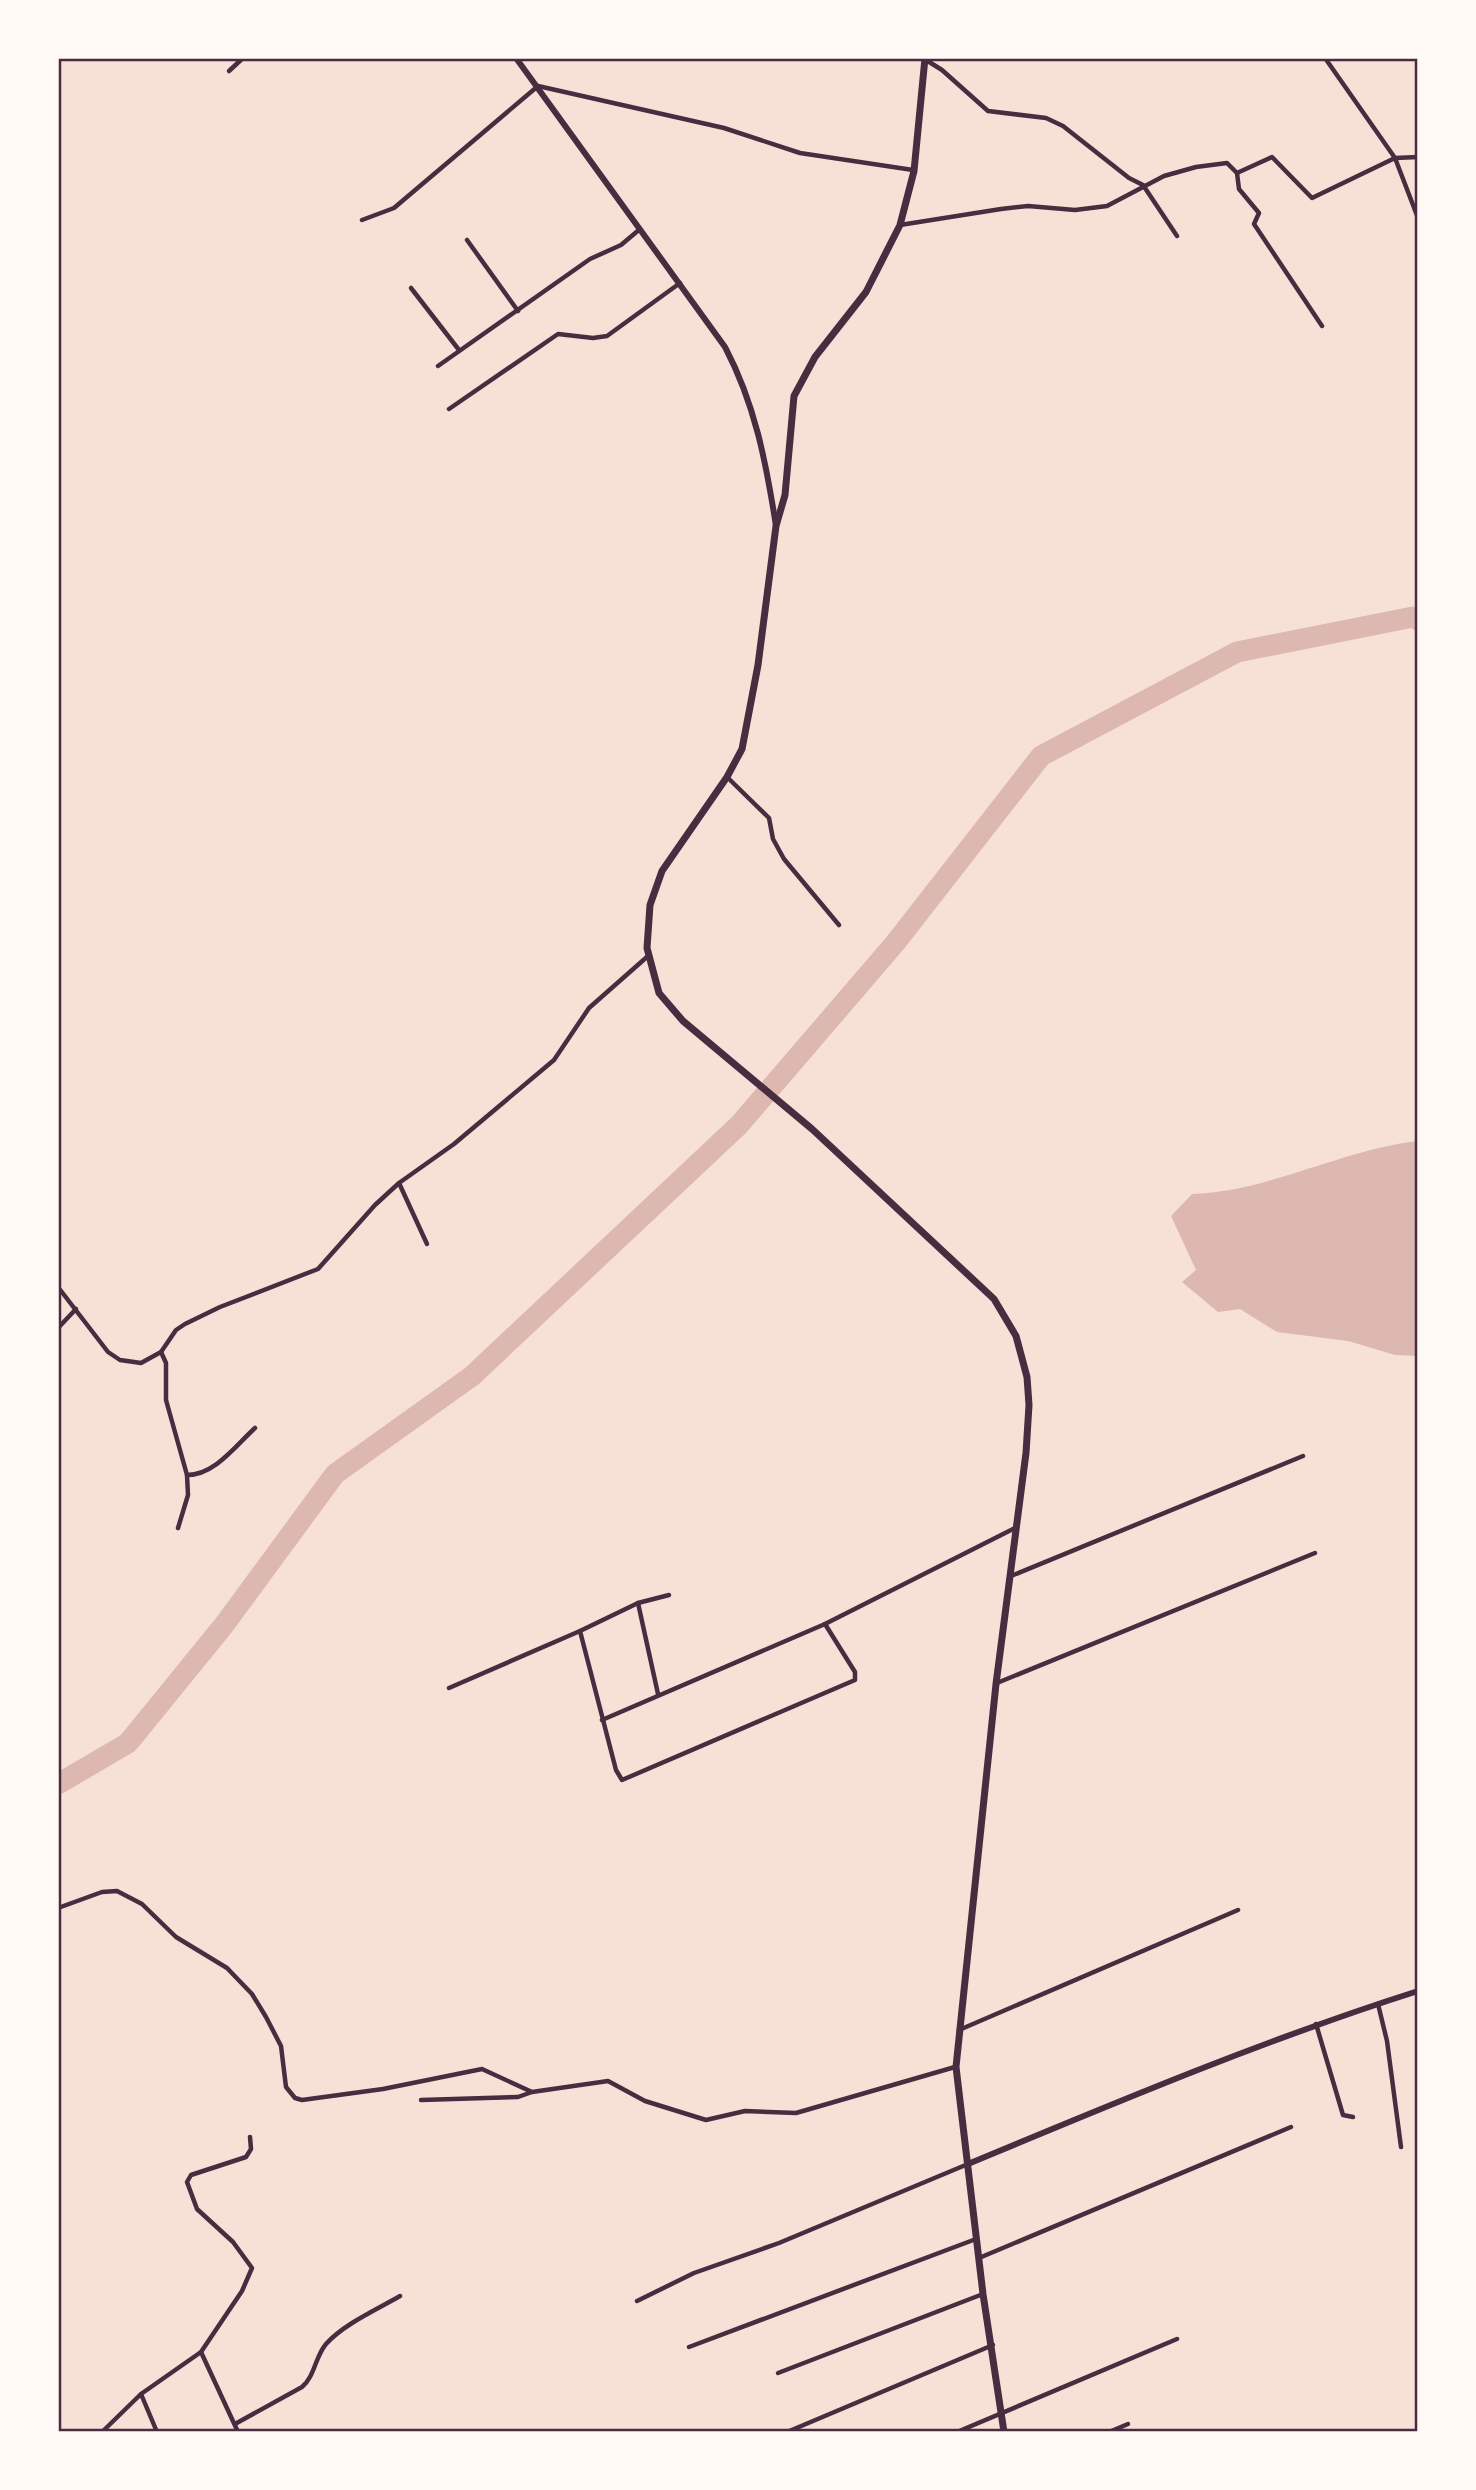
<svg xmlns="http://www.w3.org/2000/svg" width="1476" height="2490" font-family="Figtree,sans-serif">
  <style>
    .water { fill: #dcb8b0 }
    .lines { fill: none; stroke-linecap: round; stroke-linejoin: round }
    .river { stroke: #dcb8b0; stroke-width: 21 }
    .minor { stroke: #4a2c40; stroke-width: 4.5 }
    .tertiary { stroke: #4a2c40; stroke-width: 6 }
    .primary { stroke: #4a2c40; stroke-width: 7 }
    .neatline { fill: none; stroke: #4a2c40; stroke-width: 2.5 }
  </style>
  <rect width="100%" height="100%" fill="#f7e1d7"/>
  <path class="water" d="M1418,1141V1356L1395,1355L1348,1341L1277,1332L1240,1309L1218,1312L1182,1282L1196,1270L1171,1216L1192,1194C1271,1191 1340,1150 1418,1141Z"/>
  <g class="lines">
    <path class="river" d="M58,1784L128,1743L224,1625L335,1474L472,1376L739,1125L896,942L1041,756L1237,652L1413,617L1418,620"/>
    <g class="minor">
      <path d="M1325,58L1395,158L1418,218"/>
      <path d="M926,60L942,70L988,111L1046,118L1063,126L1129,178L1143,185L1177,236"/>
      <path d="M229,71L243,58"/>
      <path d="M1237,173L1272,157L1312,198L1395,158L1418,157"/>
      <path d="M362,220L394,208L538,86L724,128L800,153L913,170"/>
      <path d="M900,225L1001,209L1028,206L1075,210L1107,206L1164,176L1196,167L1227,163L1237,173L1239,189L1259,213L1254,224L1322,326"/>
      <path d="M467,240L518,311"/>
      <path d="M411,288L459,350"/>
      <path d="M438,366L590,259L621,245L640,229"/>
      <path d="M449,409L558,334L593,338L607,336L680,283"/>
      <path d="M727,777L769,818L773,839L784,859L839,925"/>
      <path d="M399,1183L427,1244"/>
      <path d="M58,1287L108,1352L120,1360L141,1363L161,1352L176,1330L185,1324L220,1307L318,1269L375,1205L399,1183L454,1144L554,1060L589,1008L648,956"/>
      <path d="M58,1328L76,1309"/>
      <path d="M161,1352L166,1363V1400L187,1475L188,1495L178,1528"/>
      <path d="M187,1475C215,1475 236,1445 255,1428"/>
      <path d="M1011,1576L1303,1456"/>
      <path d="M669,1595L638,1603L580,1631L616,1770L622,1780L855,1680V1672L825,1624"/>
      <path d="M638,1603L658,1694"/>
      <path d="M997,1683L1315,1553"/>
      <path d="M449,1688L580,1631"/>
      <path d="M602,1720L825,1624L1017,1527"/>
      <path d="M58,1908L102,1892L117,1891L142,1904L176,1937L227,1968L252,1994L266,2017L281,2046L286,2087L295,2098L302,2100L383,2089L482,2069L532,2092L608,2081L645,2101L706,2120L745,2111L796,2113L955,2067"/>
      <path d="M1378,2004L1387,2041L1401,2147"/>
      <path d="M1316,2024L1343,2115L1353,2117"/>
      <path d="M959,2030L1238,1910"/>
      <path d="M421,2100L518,2097L532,2092"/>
      <path d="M979,2258L1291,2127"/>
      <path d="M637,2301L694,2273L779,2243L968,2164"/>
      <path d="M689,2347L976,2239"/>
      <path d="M201,2352L242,2291L252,2268L233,2242L197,2209L187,2182L191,2175L246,2157L251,2149L250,2137"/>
      <path d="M778,2373L983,2294"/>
      <path d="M141,2394L157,2432"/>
      <path d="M235,2424L302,2387C315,2376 315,2357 326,2344C344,2324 376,2310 400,2296"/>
      <path d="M102,2432L141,2394L201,2352L238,2432"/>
      <path d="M787,2432L993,2345"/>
      <path d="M957,2432L1177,2339"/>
      <path d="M1109,2432L1128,2424"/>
    </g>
    <g class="tertiary">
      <path d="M516,58L725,347C755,404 766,462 776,526"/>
      <path d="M968,2164C1117,2102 1264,2040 1418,1991"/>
    </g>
    <path class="primary" d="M925,58L914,171L900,225L866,292L815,357L794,396L785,495L776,526L758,665L742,749L727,777L662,871L650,905L647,948L659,993L683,1021L812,1129L994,1299L1016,1336L1027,1377L1029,1405L1026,1453L996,1684L956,2067L983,2294L1004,2432"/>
  </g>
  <rect width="1476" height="2490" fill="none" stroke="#fffaf5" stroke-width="119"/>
  <rect x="60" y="60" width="1356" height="2370" class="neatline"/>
</svg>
